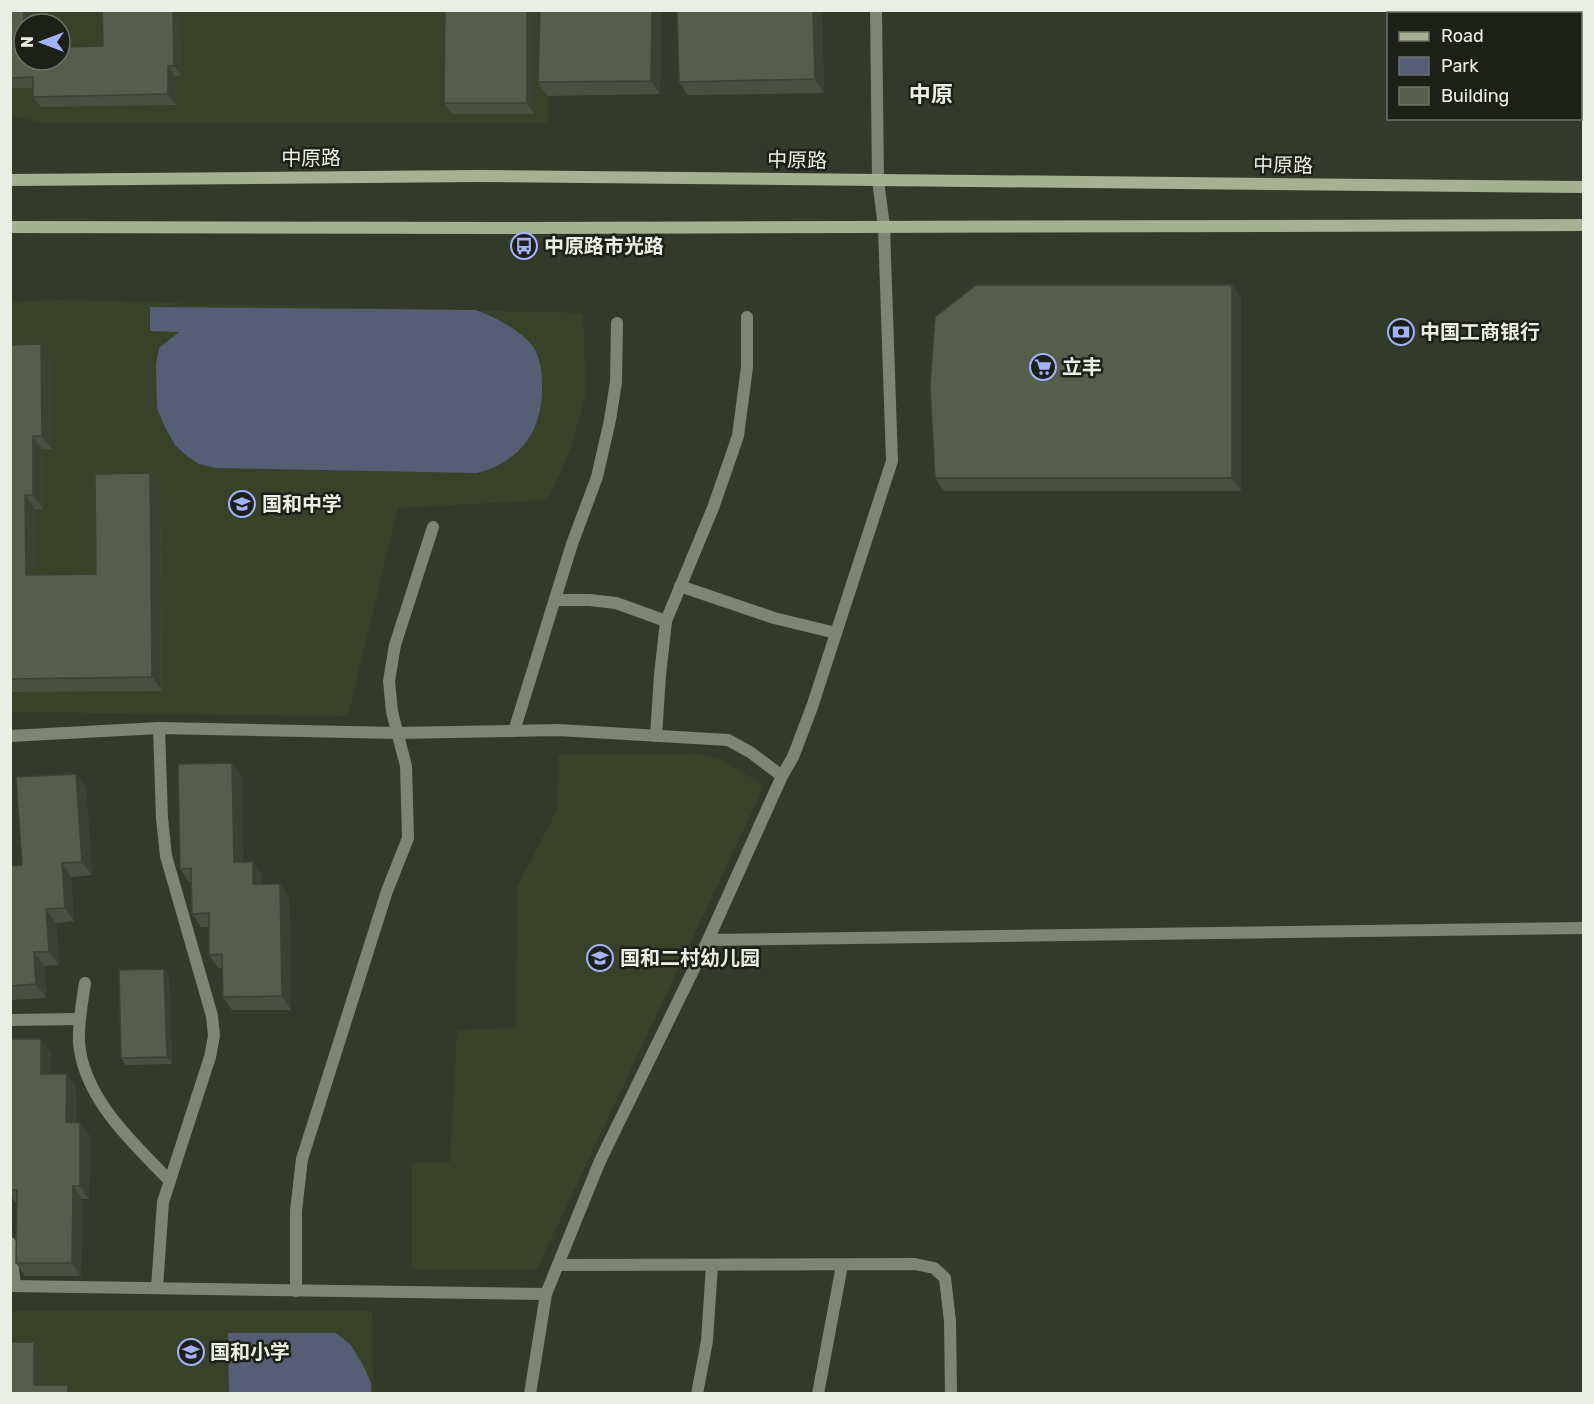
<svg xmlns="http://www.w3.org/2000/svg" width="1594" height="1404" font-family="Rubik,'Noto Sans SC',sans-serif">
  <style>
    .built { fill: #394129; fill-rule: evenodd }
    .green { fill: #585d76 }
    .lines { fill: none; stroke-linecap: round; stroke-linejoin: round }
    .lane { stroke: #7e8572; stroke-width: 12 }
    .secondary { stroke: #a6b092; stroke-width: 12 }
    .wall { fill: #4a5040 }
    .shaded-wall { fill: #3c4134 }
    .building { fill: #565d4a; stroke: #3c4134; stroke-width: 1.5 }
    .labels { text-anchor: middle; dominant-baseline: central; stroke-width: 5; stroke-linejoin: round; paint-order: stroke }
    .street-label { font-size: 20px; fill: #ebeee4; stroke: #1d2018 }
    .poi-label { font-size: 20px; font-weight: bold; fill: #ebeee4; stroke: #1d2018; text-anchor: start }
    .quarter-label { font-size: 22px; font-weight: bold; fill: #ebeee4; stroke: #1d2018 }
  </style>
  <rect width="100%" height="100%" fill="#343a29"/>
  <g class="built">
    <path d="M10,11H551L548,123H45L17,117L11,113ZM24,24H60V60H24Z"/>
    <path d="M59,300L583,313L586,393L570,451L548,500L398,508L348,716L11,712L10,304L13,302Z"/>
    <path d="M700,754L722,759L764,786L537,1269H412V1163L450,1162L457,1030L516,1028L517,887L557,810L558,755Z"/>
    <path d="M10,1311H372L373,1393H11Z"/>
  </g>
  <g class="green">
    <path d="M150,307L476,310C493,316 524,332 534,348C542,362 542,377 542,393C540,435 518,462 477,473L216,468L199,464L188,457L175,445L165,427L157,408L156,364L159,348L179,332L150,331Z"/>
    <path d="M228,1333H336L351,1345L363,1365L371,1383V1393H229Z"/>
  </g>
  <g class="lines">
    <g class="lane">
      <path d="M680,586L774,618L836,633"/>
      <path d="M556,600H589L616,603L666,621"/>
      <path d="M514,731L572,544L597,477L610,420L616,382L617,323"/>
      <path d="M10,736L159,728L397,733L558,730L728,740L750,752L782,776"/>
      <path d="M656,736L660,675L666,621L713,508L738,436L747,367V317"/>
      <path d="M708,940L1584,928"/>
      <path d="M85,983C82,1003 78,1023 79,1043C84,1099 133,1143 170,1181"/>
      <path d="M10,1020L79,1019"/>
      <path d="M10,1243L15,1286"/>
      <path d="M558,1265L915,1264L934,1268L945,1278L950,1321L951,1394"/>
      <path d="M10,1286L546,1294"/>
      <path d="M157,1288L163,1202L210,1057L214,1036L212,1016L166,856L162,818L159,728"/>
      <path d="M296,1291V1211L302,1159L387,891L408,838L406,766L392,712L389,681L395,645L433,527"/>
      <path d="M530,1394L546,1294L600,1161L708,940L782,776L793,757L812,707L892,461L884,227L878,180L876,10"/>
      <path d="M697,1394L707,1341L712,1265"/>
      <path d="M818,1394L842,1265"/>
    </g>
    <g class="secondary">
      <path d="M10,180L477,176L1584,187"/>
      <path d="M10,227L524,228L1584,225"/>
    </g>
  </g>
  <g class="wall">
    <path d="M10,10H31V24H24V60L103,46L180,17L181,76H175L176,105L41,107L33,97V88H10Z"/>
    <path d="M534,10V114H452L444,103Z"/>
    <path d="M540,10H661L660,94L547,96L538,82Z"/>
    <path d="M822,10L824,93L688,95L679,82Z"/>
    <path d="M1232,285L1241,298V491H944L935,478Z"/>
    <path d="M10,345L51,358L52,449H42L43,509H35V575L96,574L150,473L160,486L162,691L10,692Z"/>
    <path d="M242,777L243,862L262,875V884L289,897L291,1010H232L223,997L222,968H218L209,955V927H201L192,914L191,882H189L180,869Z"/>
    <path d="M86,787L92,875L71,877L74,921L56,923L59,965L44,966L46,998L10,1000V866L22,865Z"/>
    <path d="M169,976L172,1064L126,1065L121,1058Z"/>
    <path d="M10,1039L51,1052L50,1074L76,1087V1123H80L90,1136L89,1199H82L81,1276H25L16,1263L17,1204L10,1195Z"/>
  </g>
  <g class="shaded-wall">
    <rect x="24" y="10" width="7" height="14"/>
    <path d="M173,10H176L180,17L181,76L174,66Z"/>
    <path d="M527,10H534V114L527,103Z"/>
    <path d="M652,10H661L660,94L651,81Z"/>
    <path d="M813,10H822L824,93L815,79Z"/>
    <path d="M168,66L175,76L176,105L168,94Z"/>
    <path d="M1232,285L1241,298V491L1232,478Z"/>
    <path d="M41,344L51,358L52,449L42,436Z"/>
    <path d="M33,436L42,449L43,509L33,495Z"/>
    <path d="M150,473L160,486L162,691L152,677Z"/>
    <path d="M25,495L35,509V588L26,575Z"/>
    <path d="M232,763L242,777L243,876L234,862Z"/>
    <path d="M76,774L86,787L92,875L82,862Z"/>
    <path d="M253,862L262,875V898L253,884Z"/>
    <path d="M62,863L71,877L74,921L65,908Z"/>
    <path d="M280,884L289,897L291,1010L282,996Z"/>
    <path d="M46,909L56,923L59,965L49,952Z"/>
    <path d="M34,952L44,966L46,998L36,984Z"/>
    <path d="M164,969L169,976L172,1064L167,1057Z"/>
    <path d="M41,1039L51,1052L50,1087L41,1074Z"/>
    <path d="M67,1074L76,1087L75,1136L66,1122Z"/>
    <path d="M80,1123L90,1136L89,1199L80,1186Z"/>
    <path d="M73,1186L82,1199L81,1276L72,1263Z"/>
    <path d="M34,1342L41,1352V1394L34,1385Z"/>
    <path d="M68,1385L74,1394H68Z"/>
  </g>
  <g class="building">
    <path d="M10,10H24V60H60V47L103,46L102,10H173L174,66H168V94L33,97V77L10,78Z"/>
    <path d="M445,10H527V103H444Z"/>
    <path d="M540,10H652L651,81L538,82Z"/>
    <path d="M677,10H813L815,79L679,82Z"/>
    <path d="M976,285H1232V478H935L930,386L935,317Z"/>
    <path d="M41,344L42,436H33V495H25L26,575L96,574L95,474L150,473L152,677L10,679V345Z"/>
    <path d="M232,763L234,862H253V884H280L282,996L223,997L222,954L209,955V913L192,914L191,868L180,869L178,764Z"/>
    <path d="M76,774L82,862L62,863L65,908L46,909L49,952H34L36,984L10,986V866L22,865L16,777Z"/>
    <path d="M164,969L167,1057L121,1058L119,970Z"/>
    <path d="M10,1039H41V1074H67L66,1122L80,1123V1186H73L72,1263H16L17,1190H10Z"/>
    <path d="M10,1342H34V1385H68V1394H10Z"/>
  </g>
  <defs>
    <symbol id="bus-ring" viewBox="-11 -11 22 22"><circle r="9.5" fill="#1d2018" stroke="#a4b2fc" stroke-width="1.5"/><path d="M-5-6H5V4H4V6H2V4H-2V6H-4V4H-5ZM-3.5-4V0h7V-4ZM-3.5 1.2v1.5H-2V1.2ZM2 1.2v1.5H3.5V1.2Z" fill="#a4b2fc"/></symbol>
    <symbol id="bank-ring" viewBox="-11 -11 22 22"><circle r="9.5" fill="#1d2018" stroke="#a4b2fc" stroke-width="1.5"/><path d="M-6-4H6V4H-6ZM0-2.3a2.3 2.3 0 1 0 0 4.6a2.3 2.3 0 1 0 0-4.6Z" fill="#a4b2fc"/></symbol>
    <symbol id="supermarket-ring" viewBox="-11 -11 22 22"><circle r="9.5" fill="#1d2018" stroke="#a4b2fc" stroke-width="1.5"/><path d="M-6-5.5h2.5l.6 2H6L4.5 2H-2.5L-4.4-4H-6ZM-1.5 3.2a1.3 1.3 0 1 0 .1 0ZM3 3.2a1.3 1.3 0 1 0 .1 0Z" fill="#a4b2fc"/></symbol>
    <symbol id="school-ring" viewBox="-11 -11 22 22"><circle r="9.5" fill="#1d2018" stroke="#a4b2fc" stroke-width="1.5"/><path d="M0-5L7-2L0 1L-7-2ZM-4 1L0 2.5L4 1V4Q0 6-4 4Z" fill="#a4b2fc"/></symbol>
  </defs>
  <g fill-rule="evenodd">
    <use href="#bus-ring" x="509" y="231" width="30" height="30"/>
    <use href="#bank-ring" x="1386" y="317" width="30" height="30"/>
    <use href="#supermarket-ring" x="1028" y="352" width="30" height="30"/>
    <use href="#school-ring" x="227" y="489" width="30" height="30"/>
    <use href="#school-ring" x="585" y="943" width="30" height="30"/>
    <use href="#school-ring" x="176" y="1337" width="30" height="30"/>
  </g>
  <g class="labels">
    <g class="street-label">
      <text x="311" y="158">中原路</text>
      <text transform="translate(797 160) rotate(1)">中原路</text>
      <text transform="translate(1283 165) rotate(1)">中原路</text>
    </g>
    <g class="poi-label">
      <text x="544" y="246">中原路市光路</text>
      <text x="1420" y="332">中国工商银行</text>
      <text x="1062" y="367">立丰</text>
      <text x="262" y="504">国和中学</text>
      <text x="620" y="958">国和二村幼儿园</text>
      <text x="210" y="1352">国和小学</text>
    </g>
    <g class="quarter-label">
      <text x="931" y="94">中原</text>
    </g>
  </g>
  <rect width="1594" height="1404" fill="none" stroke="#ebeee4" stroke-width="24"/>
  <rect x="1387" y="12" width="195" height="108" fill="#1d2018" stroke="#6f726a" stroke-width="1.5"/>
  <rect x="1399" y="32" width="30" height="9" fill="#a6b092" stroke="#6f726a" stroke-width="1.5"/>
  <text x="1441" y="42" font-size="18" fill="#ebeee4">Road</text>
  <rect x="1399" y="57" width="30" height="18" fill="#585d76" stroke="#6f726a" stroke-width="1.5"/>
  <text x="1441" y="72" font-size="18" fill="#ebeee4">Park</text>
  <rect x="1399" y="87" width="30" height="18" fill="#565d4a" stroke="#6f726a" stroke-width="1.5"/>
  <text x="1441" y="102" font-size="18" fill="#ebeee4">Building</text>
  <g transform="translate(42 42) rotate(270)"><circle r="28" fill="#1d2018" stroke="#6f726a" stroke-width="1.5"/>
  <path d="M0-4.5L10 22L0 15L-10 22Z" fill="#a4b2fc"/>
  <text y="-9" font-size="16" font-weight="bold" text-anchor="middle" fill="#ebeee4">N</text>
  </g>
</svg>
